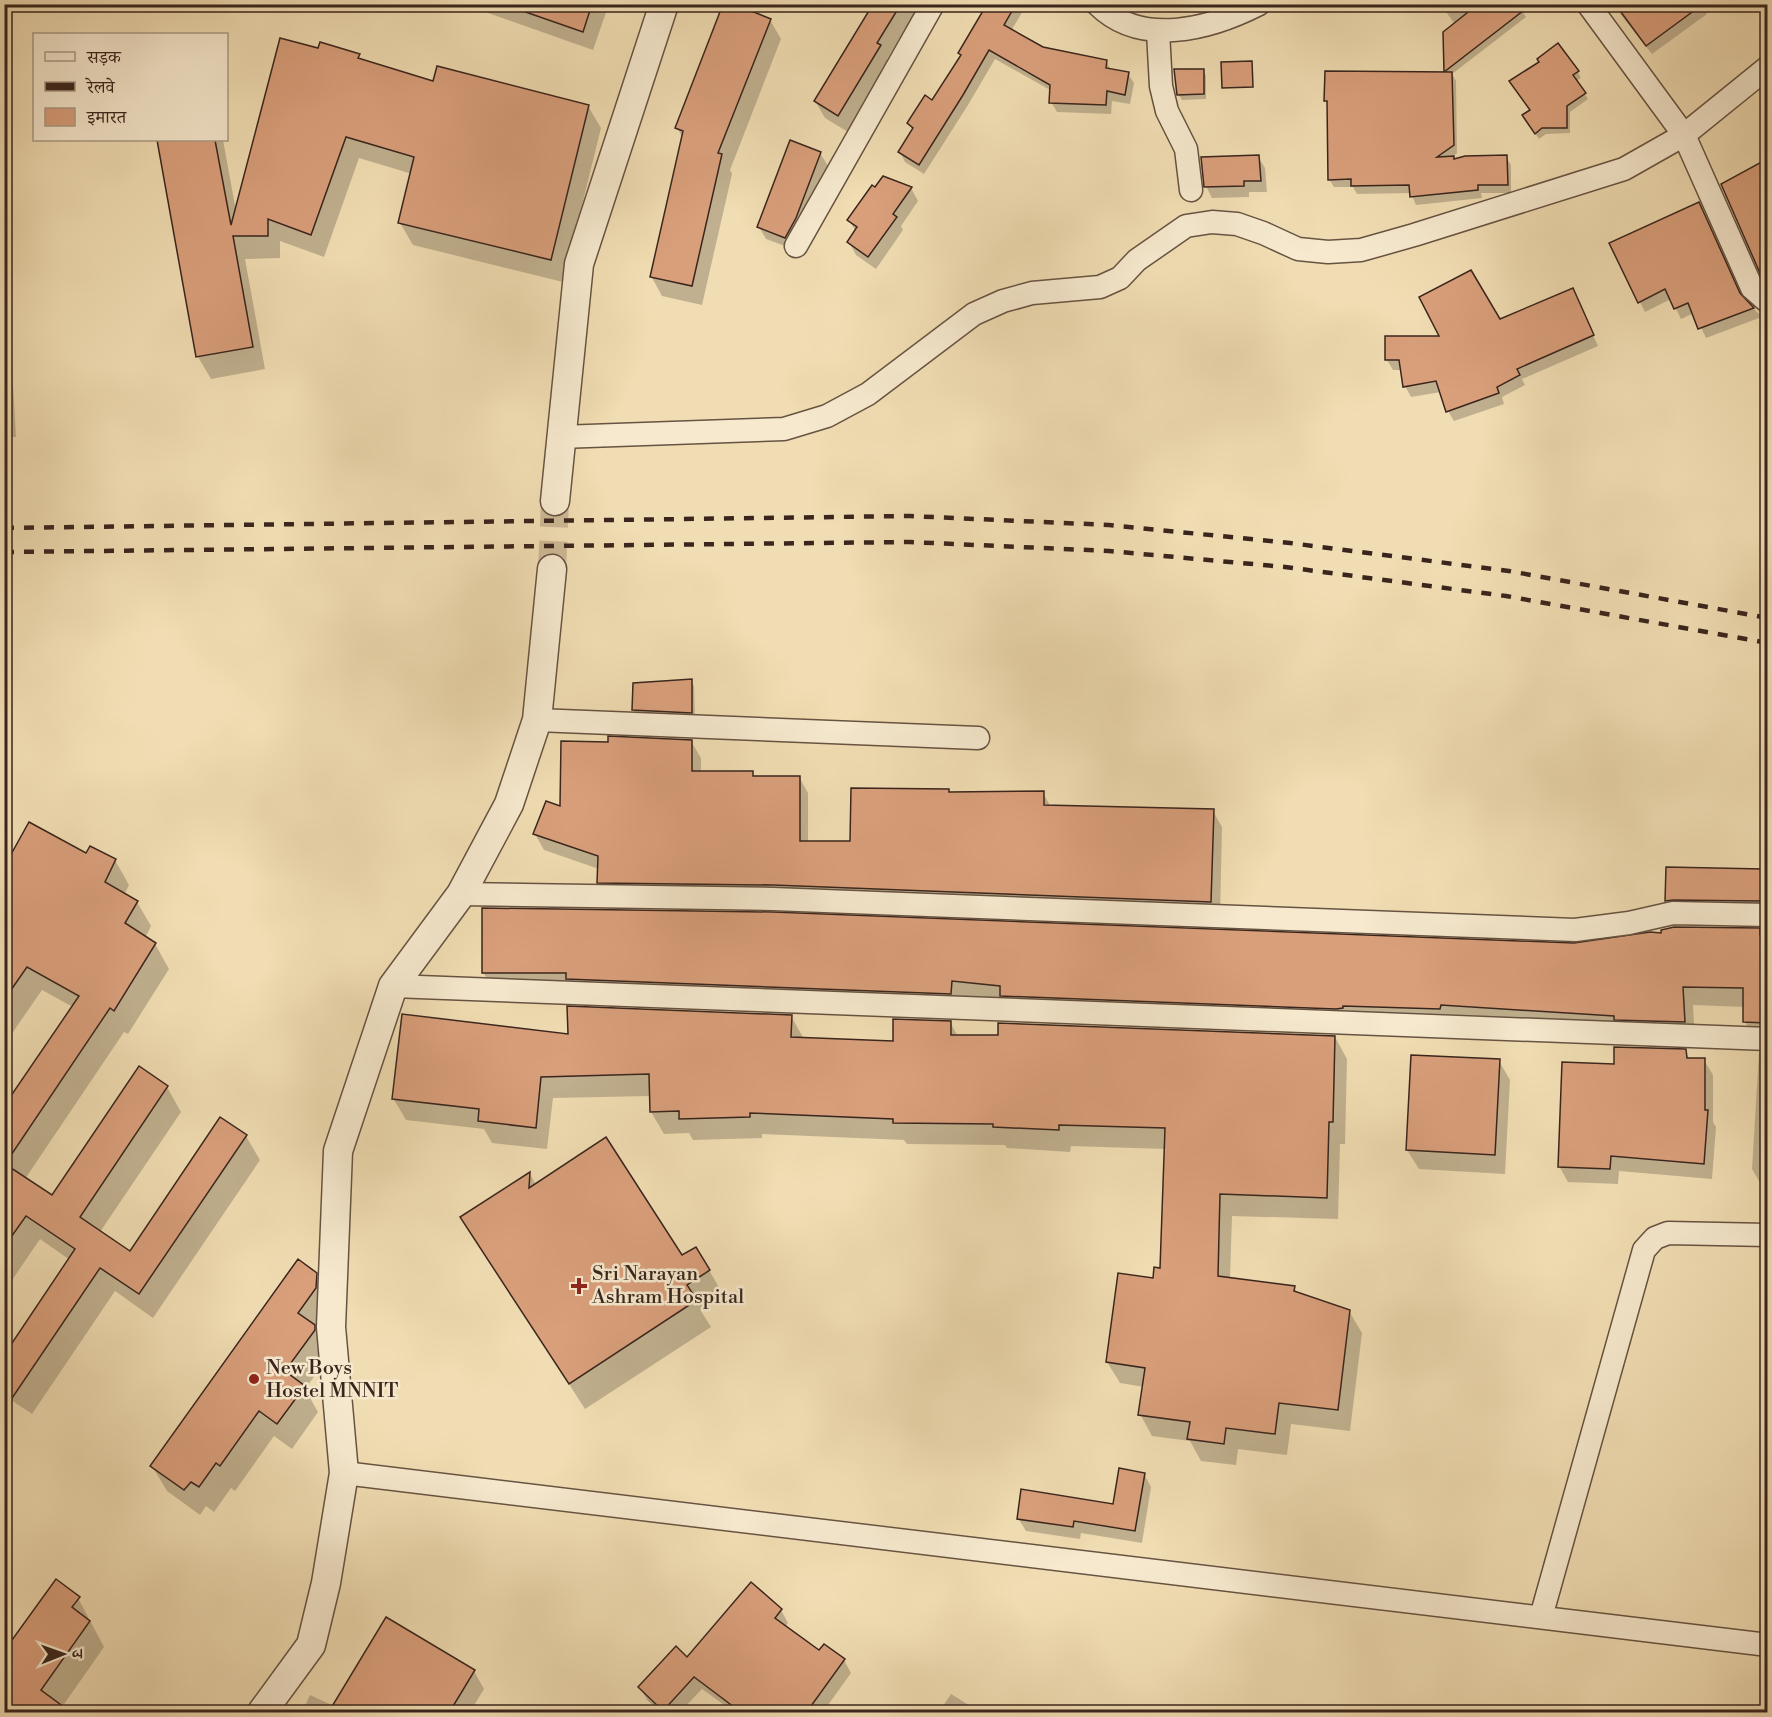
<svg xmlns="http://www.w3.org/2000/svg" width="1772" height="1717" font-family="'Libre Bodoni','Noto Serif Devanagari',serif">
  <style>
    .shadow { fill: #0003; fill-rule: evenodd }
    .building { fill: #d99f7b; stroke: #39251d; stroke-width: 1.5 }
    .lines { fill: none; stroke-linecap: round; stroke-linejoin: round }
    .tertiary-tunnel { stroke: #ccb895; stroke-width: 28; stroke-dasharray: 28 14; stroke-linecap: butt }
    .minor-casing { stroke: #675342; stroke-width: 25 }
    .tertiary-casing { stroke: #675342; stroke-width: 31 }
    .minor { stroke: #f6e9ce; stroke-width: 22 }
    .tertiary { stroke: #f6e9ce; stroke-width: 28 }
    .rail { stroke: #39251d; stroke-width: 4.5; stroke-dasharray: 10 10; stroke-linecap: butt }
    .poi-dot { fill: #8f2418; stroke: #f6e9ce; stroke-width: 2 }
    .labels { text-anchor: middle; dominant-baseline: central; stroke-width: 5; stroke-linejoin: round; paint-order: stroke }
    .poi-label { font-size: 20px; fill: #39251d; stroke: #f6e9ce; text-anchor: start }
  </style>
  <rect width="100%" height="100%" fill="#f1ddb3"/>
  <filter id="stains"><feTurbulence type="fractalNoise" baseFrequency=".00333" numOctaves="4"/><feColorMatrix values="0 0 0 0 .2 0 0 0 0 .09 0 0 0 0 .02 0 0 0 .5 -.17"/></filter>
  <radialGradient id="worn" r=".72"><stop offset=".6" stop-color="#630" stop-opacity="0"/><stop offset="1" stop-color="#630" stop-opacity=".3"/></radialGradient>
  <g class="shadow">
    <path d="M471,4H609L593,50L474,8Z"/>
    <path d="M867,4H920L887,59L889,63L848,132L825,118L815,101L872,8Z"/>
    <path d="M989,4H1027L1011,31L1042,48L1106,61L1111,70L1128,74L1134,83L1130,104L1112,101L1111,114L1057,112L1051,102L1052,91L995,59L968,105L924,174L905,162L900,152L913,131L909,123L933,102L962,57L960,53Z"/>
    <path d="M1381,4H1400L1387,13Z"/>
    <path d="M1440,4H1517L1526,17L1452,74L1456,81L1457,153L1452,157L1454,160L1506,157L1511,165V193H1481L1482,198L1416,205L1411,193L1357,194L1353,187H1334L1329,179V106L1326,100L1446,73L1445,71L1467,40Z"/>
    <path d="M1618,4H1701L1707,14L1652,54L1621,15L1616,6Z"/>
    <path d="M770,20L781,39L730,170L732,174L702,305L662,296L651,276L683,138L677,128Z"/>
    <path d="M319,50L359,56L361,60L434,83L588,106L601,128L563,282L413,245L400,223L412,174L359,158L324,257L280,241V258L245,259L265,369L211,379L198,357L159,140H223L236,211Z"/>
    <path d="M1203,70L1206,76V99L1182,100L1178,94Z"/>
    <path d="M1578,72L1581,78L1576,81L1588,99L1570,112V133L1546,134L1539,139L1527,121L1531,110L1515,87Z"/>
    <path d="M820,153L828,166L803,231L793,249L766,239L759,227Z"/>
    <path d="M1258,157L1265,168L1267,192H1249V197L1212,198L1206,186Z"/>
    <path d="M1768,178V284L1764,279L1754,186Z"/>
    <path d="M911,188L918,201L901,226L903,230L876,269L856,255L849,242L856,232L849,220Z"/>
    <path d="M1611,244L1741,297L1758,313L1768,316V333L1759,318L1706,338L1694,313L1681,319L1671,299L1645,312Z"/>
    <path d="M1572,290L1598,346L1522,379L1525,385L1502,397L1504,404L1454,421L1448,411L1441,392L1411,397L1405,386L1402,370H1393L1387,360L1442,337L1500,321Z"/>
    <path d="M4,307L12,320V366L16,437H4Z"/>
    <path d="M691,680L694,686L695,718L637,716L634,710Z"/>
    <path d="M691,741L701,758V773H752L755,777H799L808,793V843H852L950,793H1043L1051,807L1213,811L1222,827L1220,918L608,898L598,882L599,869L544,850L535,834L561,808L609,743Z"/>
    <path d="M1767,796L1768,920L1677,919L1666,901L1667,869L1766,871Z"/>
    <path d="M86,855L115,860L129,885L124,895L137,902L151,926L145,938L155,944L169,969L128,1034L124,1032L25,1179L53,1197L167,1087L181,1112L100,1232L130,1253L246,1136L260,1160L153,1318L115,1291L32,1414L8,1398L70,1260L40,1239L4,1292V1108L73,1007L42,990L4,1045V870Z"/>
    <path d="M1675,928L1768,930V1041H1756L1745,1022V1007L1693,1005L1695,1041L494,991L483,972L1575,945L1662,934Z"/>
    <path d="M791,1016L804,1039L895,1043L950,1022L958,1037H1335L1347,1059L1345,1144H1340L1338,1219L1232,1216L1230,1279L1294,1288L1298,1294L1349,1311L1362,1333L1350,1431L1291,1424L1287,1455L1238,1449L1236,1465L1201,1461L1190,1441L1152,1436L1140,1414L1144,1387L1120,1383L1107,1362L1154,1280L1162,1270L1166,1149L1071,1146L1070,1152L1007,1148L1005,1145L907,1144L904,1140L762,1134V1138L693,1140L689,1133L664,1134L651,1112V1096L553,1098L547,1149L492,1143L484,1129L406,1120L393,1098L569,1036Z"/>
    <path d="M1685,1051L1690,1060H1704L1713,1075V1122L1716,1127L1712,1179L1619,1171L1618,1184L1568,1182L1559,1166L1615,1066Z"/>
    <path d="M1759,1053H1768V1188H1763L1752,1169Z"/>
    <path d="M1499,1061L1510,1080L1505,1174L1419,1169L1407,1150Z"/>
    <path d="M530,1174L536,1185L709,1270L724,1296L701,1311L711,1327L585,1409L462,1218ZM697,1277V1280L682,1290L680,1288Z"/>
    <path d="M315,1274L331,1300L330,1314L317,1332L329,1352V1356L305,1389L318,1412L292,1449L274,1436L235,1491L231,1488L214,1512L206,1506L200,1515L167,1491L152,1466Z"/>
    <path d="M1144,1474L1151,1487L1142,1543L1081,1533L1080,1539L1026,1531L1018,1518L1114,1506Z"/>
    <path d="M751,1584L781,1610L788,1623L785,1627L820,1652L844,1660L851,1673L823,1712H734L702,1689L680,1712H660L647,1700L640,1687L687,1659Z"/>
    <path d="M78,1598L104,1647L62,1707L4,1712V1654Z"/>
    <path d="M474,1671L484,1689L470,1712H302L310,1695L334,1706Z"/>
    <path d="M951,1694L980,1712H939Z"/>
  </g>
  <g class="building">
    <path d="M515,4H592L583,32L514,8Z"/>
    <path d="M723,4H734L771,19L718,153L722,154L692,286L650,277L683,131L675,128Z"/>
    <path d="M873,4H901L877,43L881,45L838,116L814,101Z"/>
    <path d="M987,4H1016L1004,25L1043,47L1107,60L1106,68L1129,72L1125,95L1107,91L1106,105L1049,103L1050,85L989,50L963,95L919,165L898,152L913,128L907,123L925,95L932,100L961,55L958,53Z"/>
    <path d="M1532,4L1444,72L1443,32L1477,5Z"/>
    <path d="M1615,4H1703L1646,46Z"/>
    <path d="M280,38L318,48L320,42L360,54L358,58L433,81L437,66L589,105L551,260L398,223L414,157L346,137L311,235L268,219V236H233L253,347L196,357L157,140H215L231,225Z"/>
    <path d="M1558,43L1579,71L1573,75L1586,93L1567,106V128H1542L1535,134L1522,115L1530,110L1509,81L1539,62L1537,59Z"/>
    <path d="M1252,61L1253,87L1222,88L1221,62Z"/>
    <path d="M1174,69H1204V94L1177,95Z"/>
    <path d="M1325,71L1452,72L1454,145L1437,157L1454,156V159L1465,156L1507,155L1508,185H1478V190L1410,197L1409,185L1351,186V179L1328,180L1327,101H1324Z"/>
    <path d="M790,140L821,152L796,218L785,238L757,227Z"/>
    <path d="M1259,155L1261,181H1244V186L1204,187L1201,157Z"/>
    <path d="M1767,159V284L1763,280L1721,184Z"/>
    <path d="M883,176L912,187L893,214L897,217L868,257L847,242L857,227L847,220L872,185L875,187Z"/>
    <path d="M1699,202L1740,293L1754,308L1698,329L1688,303L1674,309L1665,289L1638,303L1609,243Z"/>
    <path d="M1471,270L1500,319L1573,288L1594,335L1517,369L1520,375L1497,387L1499,393L1446,412L1436,381L1403,387L1399,360H1385V336H1439L1419,297Z"/>
    <path d="M692,679V713L632,710L633,683Z"/>
    <path d="M608,736L692,740V771H753V776H800V841H850L851,788L949,789V792L1044,791V805L1214,809L1211,902L773,885L597,883L598,856L533,834L546,801L560,806L561,741L608,742Z"/>
    <path d="M29,822L86,853L90,846L116,859L105,882L138,901L125,923L156,943L114,1011L110,1008L5,1164L52,1195L139,1066L168,1086L80,1217L130,1251L220,1117L247,1135L139,1294L100,1268L4,1410V1355L75,1249L26,1216L4,1247V1106L79,996L27,967L4,1000V867Z"/>
    <path d="M1666,867L1763,869L1761,901L1673,900L1665,901Z"/>
    <path d="M482,908L773,912L1574,943L1650,932L1661,933V930L1674,927L1760,928V935H1767V1023L1743,1022V988L1683,987L1685,1022L1614,1020V1016L1441,1005L1440,1009L1343,1006V1008L1336,1009L1000,996V986L952,981L951,994L566,979V973H482Z"/>
    <path d="M567,1006L792,1015L791,1037L893,1041V1019L951,1021V1035H998V1023L1335,1036L1333,1122H1329L1327,1198L1220,1194L1218,1276L1295,1286L1294,1291L1350,1310L1338,1410L1279,1403L1275,1434L1226,1428L1224,1444L1187,1439L1190,1422L1138,1415L1145,1368L1106,1362L1118,1273L1153,1278L1154,1267L1160,1268L1165,1128L1059,1125V1130L993,1127V1124L893,1123V1119L750,1113V1117L679,1119V1111L650,1112L649,1074L541,1077L536,1128L478,1121L479,1109L392,1099L402,1014L568,1034Z"/>
    <path d="M1614,1047L1686,1049L1687,1058H1705V1110H1708L1704,1164L1611,1156L1610,1169L1558,1167L1562,1062L1614,1064Z"/>
    <path d="M1411,1055L1500,1059L1495,1155L1406,1150Z"/>
    <path d="M606,1137L682,1255L696,1247L710,1270L687,1285L697,1300L569,1384L460,1217L530,1172L529,1188Z"/>
    <path d="M298,1259L317,1273L316,1288L298,1313L315,1325V1330L285,1371L305,1386L277,1424L259,1411L220,1466L216,1463L199,1487L191,1482L184,1490L150,1466Z"/>
    <path d="M1119,1468L1145,1473L1135,1531L1074,1521L1073,1527L1017,1519L1021,1489L1113,1504Z"/>
    <path d="M56,1579L80,1597L72,1607L90,1621L41,1690L72,1713H4V1651Z"/>
    <path d="M751,1582L782,1609L775,1618L819,1650L824,1644L845,1659L806,1713H742L694,1677L663,1711L638,1687L676,1646L687,1657Z"/>
    <path d="M386,1617L475,1670L449,1713H328Z"/>
  </g>
  <g class="lines">
    <path class="tertiary-tunnel" d="M552,569L555,501"/>
    <defs>
      <g id="minor">
        <path d="M1097,4C1141,48 1210,29 1259,4"/>
        <path d="M1588,4L1684,135L1752,288L1768,302"/>
        <path d="M1158,32L1161,86L1167,111L1186,149L1191,190"/>
        <path d="M796,246L933,4"/>
        <path d="M560,437L784,429L827,416L868,394L974,314L1003,301L1032,293L1100,287L1120,278L1137,260L1186,226L1212,222L1237,224L1263,233L1298,249L1328,252L1361,250L1414,235L1624,169L1684,135L1768,67"/>
        <path d="M537,720L978,738"/>
        <path d="M461,894L773,899L1575,930L1629,923L1673,913L1768,915"/>
        <path d="M393,986L1768,1039"/>
        <path d="M344,1473L1768,1645"/>
        <path d="M1541,1617L1644,1250L1655,1238L1668,1233L1768,1235"/>
      </g>
      <g id="tertiary">
        <path d="M555,501L579,264L664,4"/>
        <path d="M262,1712L311,1645L326,1583L344,1473L331,1327L338,1151L393,986L461,894L509,804L537,720L552,569"/>
      </g>
    </defs>
    <use href="#minor" class="minor-casing"/>
    <use href="#tertiary" class="tertiary-casing"/>
    <use href="#minor" class="minor"/>
    <use href="#tertiary" class="tertiary"/>
    <g class="rail">
      <path d="M4,528L910,516L1109,525L1290,543L1509,571L1768,618"/>
      <path d="M4,552L910,542L1109,551L1285,567L1506,596L1768,643"/>
    </g>
  </g>
  <g class="poi-dot">
    <path d="M576 1277h6v6h6v6h-6v6h-6v-6h-6v-6h6z"/>
    <circle cx="254" cy="1379" r="6"/>
  </g>
  <g class="labels">
    <g class="poi-label">
      <text x="592" y="1274">Sri Narayan<tspan x="592" dy="23">Ashram Hospital</tspan></text>
      <text x="266" y="1368">New Boys<tspan x="266" dy="23">Hostel MNNIT</tspan></text>
    </g>
  </g>
  <rect width="1772" height="1717" fill="none" stroke="#f1ddb3" stroke-width="24"/>
  <rect x="6" y="6" width="1760" height="1705" fill="none" stroke="#39251d" stroke-width="3"/>
  <rect x="12" y="12" width="1748" height="1693" fill="none" stroke="#39251d" stroke-width="1.5"/>
  <rect x="33" y="33" width="195" height="108" fill="#f6e9ce" stroke="#aa9b87" stroke-width="1.5"/>
  <rect x="45" y="52" width="30" height="9" fill="#f6e9ce" stroke="#aa9b87" stroke-width="1.5"/>
  <text x="87" y="63" font-size="18" fill="#39251d">सड़क</text>
  <rect x="45" y="82" width="30" height="9" fill="#39251d" stroke="#aa9b87" stroke-width="1.5"/>
  <text x="87" y="93" font-size="18" fill="#39251d">रेलवे</text>
  <rect x="45" y="108" width="30" height="18" fill="#d99f7b" stroke="#aa9b87" stroke-width="1.5"/>
  <text x="87" y="123" font-size="18" fill="#39251d">इमारत</text>
  <g transform="translate(63 1654) rotate(89)" stroke="#f6e9ce" stroke-width="4.5" paint-order="stroke">
  <path d="M0-4.5L10 22L0 15L-10 22Z" fill="#39251d"/>
  <text y="-9" font-size="16" font-weight="bold" text-anchor="middle" fill="#39251d">उ</text>
  </g>
  <rect width="100%" height="100%" filter="url(#stains)"/>
  <rect width="100%" height="100%" fill="url(#worn)"/>
</svg>
